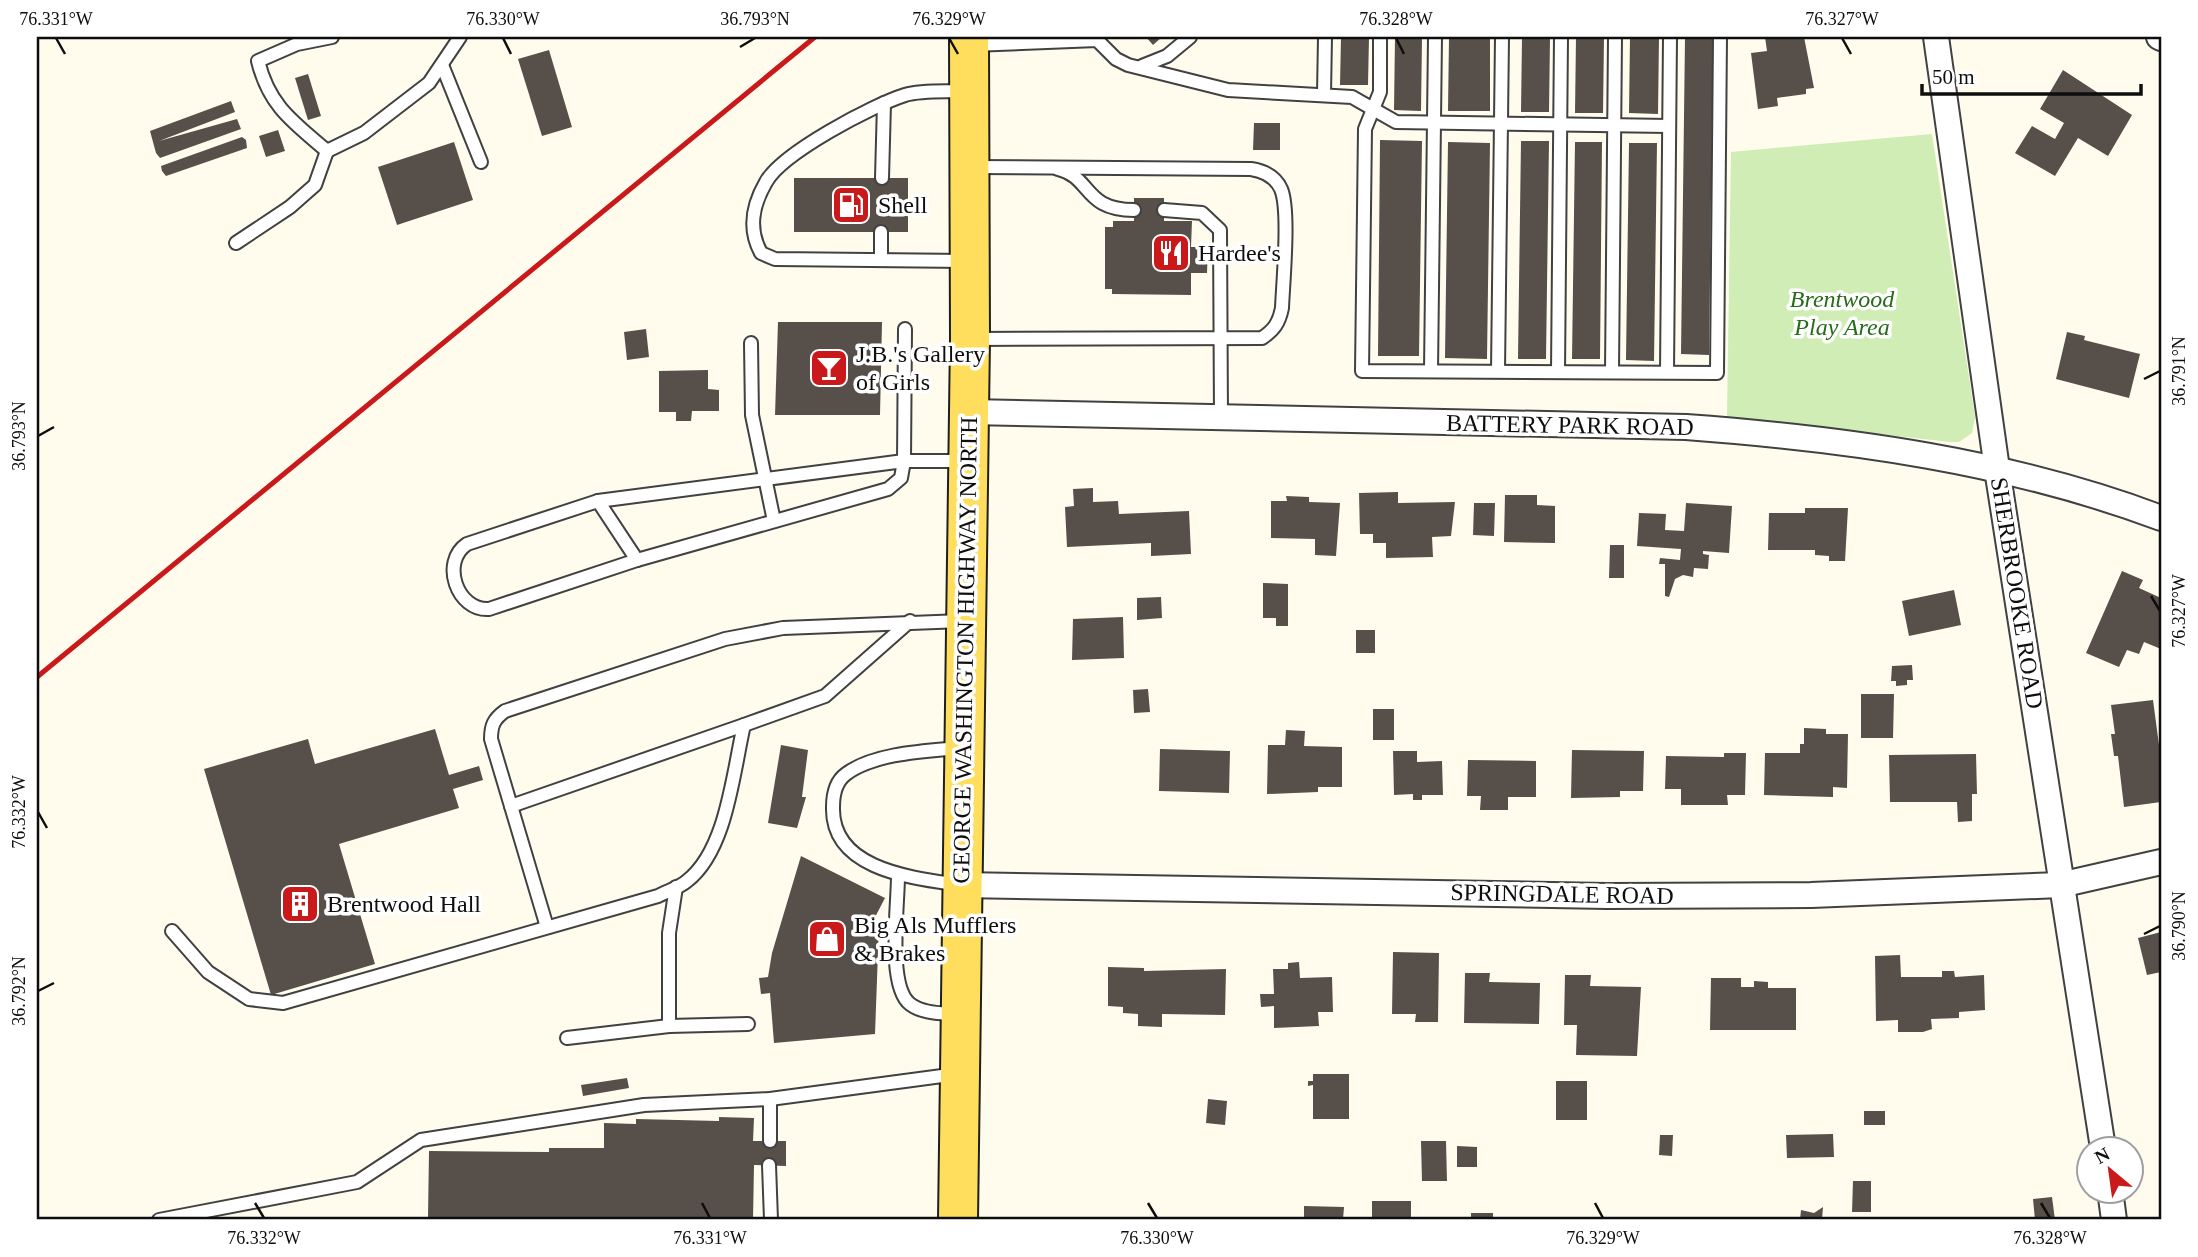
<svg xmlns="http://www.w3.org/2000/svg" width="2198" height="1257" font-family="Georgia,serif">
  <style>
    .green { fill: #cfedb4 }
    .building { fill: #574f49 }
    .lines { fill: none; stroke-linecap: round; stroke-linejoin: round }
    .lane-casing { stroke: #414141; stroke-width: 16 }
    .street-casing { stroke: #414141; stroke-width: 28 }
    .primary-casing { stroke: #1f1f1f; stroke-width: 42 }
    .lane { stroke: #fff; stroke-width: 12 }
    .street { stroke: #fff; stroke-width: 24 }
    .primary { stroke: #ffde5e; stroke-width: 38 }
    .rail { stroke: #ca191a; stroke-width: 5 }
    .ticks { fill: none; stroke: #0e0e0e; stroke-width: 2.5 }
    .labels { text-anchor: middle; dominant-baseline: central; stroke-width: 7; stroke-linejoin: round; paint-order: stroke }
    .poi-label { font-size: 24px; fill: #0e0e0e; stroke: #fff; text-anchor: start }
    .park-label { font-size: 24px; font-style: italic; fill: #266b18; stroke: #fff }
    .street-label { font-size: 24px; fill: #0e0e0e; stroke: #fff }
    .neatline { fill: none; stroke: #0e0e0e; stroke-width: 2.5 }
    .ticks-label { font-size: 18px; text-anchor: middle; fill: #0e0e0e }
  </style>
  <rect width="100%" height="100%" fill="#fffcee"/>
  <path class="green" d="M1932,134L1975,417L1972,433L1959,442H1950L1727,417L1731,152Z"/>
  <g class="building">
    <path d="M1146,37H1162L1153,45Z"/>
    <path d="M1341,37H1369L1368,85H1340Z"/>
    <path d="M1395,37H1422L1421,111L1394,110Z"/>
    <path d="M1449,37H1490V111H1448Z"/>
    <path d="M1522,37H1550L1549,112H1521Z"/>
    <path d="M1576,37H1604L1603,113H1575Z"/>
    <path d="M1630,37H1659L1658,114L1629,113Z"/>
    <path d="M1685,37H1713L1709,355L1681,354Z"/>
    <path d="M1765,37H1804L1814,88L1806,89V94L1777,98L1778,106L1758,109L1751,53L1767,51Z"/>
    <path d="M549,50L572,127L542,136L518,59Z"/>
    <path d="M2063,70L2132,115L2108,156L2078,138L2055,176L2015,153L2032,126L2055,139L2064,123L2040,109Z"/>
    <path d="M308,74L321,116L308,120L295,78Z"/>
    <path d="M231,101L235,112L159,141L237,119L241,129L160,158L156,153L150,131Z"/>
    <path d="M1254,123H1280V150H1253Z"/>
    <path d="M278,130L285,151L266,157L259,136Z"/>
    <path d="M242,137L246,140L247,148L166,176L162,171L161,166Z"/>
    <path d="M1380,140L1422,141L1419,356H1378Z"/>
    <path d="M1521,141H1549L1546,359H1518Z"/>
    <path d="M454,142L473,200L397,225L378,167Z"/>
    <path d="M1448,142L1490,143L1487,359L1445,358Z"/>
    <path d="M1575,142H1602L1600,359H1572Z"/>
    <path d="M1629,143H1657L1654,361L1626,360Z"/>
    <rect x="794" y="178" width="114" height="54"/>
    <path d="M1134,198H1164V221H1192L1191,247H1208L1207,273H1191V295L1112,294V289H1105V227H1113V221H1134Z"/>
    <path d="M778,322H882L880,415H775Z"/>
    <path d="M646,329L649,357L627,360L624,332Z"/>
    <path d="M2067,332L2085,336L2084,340L2140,354L2129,398L2056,379Z"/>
    <path d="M708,370V389L719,390V411H692L691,421H676V412H659V371Z"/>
    <path d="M1093,488V502L1118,501L1119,514L1189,511L1191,554L1151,556V543L1067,547L1065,507L1074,506L1073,489Z"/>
    <path d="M1398,492V503L1455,502L1451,536L1432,537L1433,557L1386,558V543H1373V534H1360L1359,493Z"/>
    <path d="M1505,495H1537V505L1555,506V543L1504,542Z"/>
    <path d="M1286,496L1309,497V502L1340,503L1336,556L1315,555V539L1271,538V501H1287Z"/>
    <path d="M1474,503H1495L1494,536L1473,535Z"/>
    <path d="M1686,503L1732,506L1729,553L1703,551V554L1709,555L1708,569L1694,568L1693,577L1683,575L1675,579L1669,597L1665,596V564H1659L1660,558L1680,560L1681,549L1637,546L1639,513L1666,514L1665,530L1684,531Z"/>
    <path d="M1805,508H1848L1845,561H1829V556L1815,555V550H1768L1769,513H1805Z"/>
    <path d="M1610,545H1624V578H1609Z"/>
    <path d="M2122,571L2143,580L2139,588L2161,598V649L2144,642L2139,654L2127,650L2119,667L2086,653Z"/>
    <path d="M1263,583L1288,584V626H1276V618H1263Z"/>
    <path d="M1954,590L1961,625L1909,636L1902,601Z"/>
    <path d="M1161,597L1162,618L1137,620V598Z"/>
    <path d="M1123,617L1124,658L1072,660L1073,619Z"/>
    <rect x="1356" y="630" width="19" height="23"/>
    <path d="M1912,665L1913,680H1907V685L1896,686V681H1891L1892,666Z"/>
    <path d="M1148,689L1150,712L1134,713L1133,690Z"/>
    <path d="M1861,694H1894L1893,738H1861Z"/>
    <path d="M2153,700L2161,760V802L2124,807L2118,756H2114L2111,734H2115L2111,705Z"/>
    <rect x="1373" y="709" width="21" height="31"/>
    <path d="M1804,728L1826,729V734H1848L1847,788L1833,787V797L1764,795L1765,753H1800V744H1804Z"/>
    <path d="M435,729L449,775L479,766L483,780L453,789L459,808L339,844L375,964L271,995L204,769L308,739L315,764Z"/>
    <path d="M1286,730L1305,731L1304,746L1342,747V787H1318V792L1267,794L1268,745H1285Z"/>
    <path d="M781,745L808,750L802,797H806L797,828L768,823Z"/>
    <path d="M1160,749L1230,751L1229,793L1159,791Z"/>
    <path d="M1572,750L1644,751L1643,791H1620V797L1571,798Z"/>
    <path d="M1393,751H1417V762L1442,761L1443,795H1422V800H1413V794L1394,795Z"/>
    <path d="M1724,753H1746L1745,795H1727L1728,805H1681V789H1665L1666,756L1724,757Z"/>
    <path d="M1976,754L1977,794H1972V821L1958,822L1957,802H1890L1889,755Z"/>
    <path d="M1468,760L1536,761V797H1508V810H1480L1481,796H1467Z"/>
    <path d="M801,856L885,898L872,923L879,925L875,1034L774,1043L770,993L761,994L759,978L768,977L772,953Z"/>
    <path d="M2161,932V972L2147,975L2138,938Z"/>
    <path d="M1393,952L1439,953L1438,1022H1415L1416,1014H1392Z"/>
    <path d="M1900,955L1901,977H1942V971H1954L1955,977L1984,975L1985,1010L1959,1012V1018L1931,1019L1932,1029L1923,1032H1898V1020L1876,1021L1875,956Z"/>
    <path d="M1299,962L1300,978L1332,977L1333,1012H1318L1319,1026L1274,1028V1006L1261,1007L1260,994H1274L1273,969H1288V963Z"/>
    <path d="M1108,967L1144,968V971L1226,969L1225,1015L1162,1014V1027L1138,1026V1014L1123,1013V1007L1108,1006Z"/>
    <path d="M1465,973H1490L1489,982L1540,983L1539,1024L1464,1023Z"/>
    <path d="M1565,975H1591L1590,986L1641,987L1637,1056L1576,1055L1577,1025H1564Z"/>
    <path d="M1711,978H1741V987H1754V981L1768,982V988H1796V1030H1710Z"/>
    <path d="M1313,1074H1349V1119H1313V1085L1308,1086V1081H1313Z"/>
    <path d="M627,1078L629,1088L583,1096L581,1085Z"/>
    <rect x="1556" y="1081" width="31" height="39"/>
    <path d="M1208,1099L1227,1101L1225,1125L1206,1123Z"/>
    <rect x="1864" y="1111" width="21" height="14"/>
    <path d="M719,1117L754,1118L753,1141H786V1166L754,1165L753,1220H418V1217H428L429,1151L549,1152V1148H604V1123L636,1124V1119L719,1121Z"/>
    <path d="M1833,1134L1834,1157L1787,1158L1786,1135Z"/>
    <path d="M1660,1135H1673L1672,1156L1659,1155Z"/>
    <path d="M1421,1141H1446L1447,1181H1422Z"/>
    <path d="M1457,1146L1477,1147V1167H1457Z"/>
    <path d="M1853,1181H1871V1212H1852Z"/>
    <path d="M2052,1197L2055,1220H2035L2033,1199Z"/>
    <path d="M1372,1201H1411V1220H1361V1217H1372Z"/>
    <path d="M1304,1206L1344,1207L1343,1220H1304Z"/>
    <path d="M1823,1207L1822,1220H1800L1801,1210L1814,1213Z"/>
    <rect x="1471" y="1213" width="22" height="7"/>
    <path d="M1423,1217L1443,1218V1220H1423Z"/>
  </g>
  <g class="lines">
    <defs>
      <g id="lane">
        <path d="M332,37L297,44L258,61C269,106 293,122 327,151L364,133L429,83L460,37"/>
        <path d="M1380,37V92L1365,129L1362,371L1717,373L1720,37"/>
        <path d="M972,45L1097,40L1116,59L1128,65L1228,90L1352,97L1396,122L1669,126"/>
        <path d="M442,65L481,162"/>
        <path d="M1142,66L1167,56L1190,37"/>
        <path d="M964,91C946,92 923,90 905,95C873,105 782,153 766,182C752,206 748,229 761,253L775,259L966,261"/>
        <path d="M1324,94L1325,37"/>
        <path d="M973,167L1251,169C1264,171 1275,176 1281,189C1290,210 1283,282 1282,308C1279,323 1274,330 1262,338L974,339"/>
        <path d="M1058,169C1092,177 1083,210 1134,210"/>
        <path d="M882,178L884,103"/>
        <path d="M1164,210L1202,213L1220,230L1221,417"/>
        <path d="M236,243L290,207L315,185L327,151"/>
        <path d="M881,260V232"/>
        <path d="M905,329L904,461L901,478L888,489L637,560L489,609C457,611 440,562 467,544L598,501L904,461H964"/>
        <path d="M751,343L752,415L774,521"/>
        <path d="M1431,371L1435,37"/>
        <path d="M1498,371L1502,37"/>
        <path d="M1558,372L1561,37"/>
        <path d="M1612,372L1615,37"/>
        <path d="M1667,372L1670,37"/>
        <path d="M598,501L637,560"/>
        <path d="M959,748C926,751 874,753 846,774C835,782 833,795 833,807C831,870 913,878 960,885"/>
        <path d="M511,806L744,725"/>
        <path d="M898,876C898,906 887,986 910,1004C923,1014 943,1013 958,1015"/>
        <path d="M547,927L491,739C491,725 494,719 505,711L725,639L783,628L962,621"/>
        <path d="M172,931L208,972L249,999L283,1003L658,896C667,891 679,888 687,881C727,850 733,772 744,725L825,696L910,621"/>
        <path d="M669,1026V933L676,887"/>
        <path d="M567,1038L669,1026L748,1024"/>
        <path d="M770,1141V1099"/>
        <path d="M769,1165L771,1220"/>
        <path d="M159,1220L357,1182L421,1140L644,1105L770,1099L957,1074"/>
      </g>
      <g id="street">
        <path d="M1936,37L1997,469L2103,1148"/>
        <path d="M2159,37L2161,38"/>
        <path d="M969,412L1686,427C1848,439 2009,461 2161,518"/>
        <path d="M961,885L1607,896L1811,895L2060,885L2161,862"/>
        <path d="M2110,1190L2114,1220"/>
      </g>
      <path id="primary" d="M958,1220L970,339L969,37"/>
    </defs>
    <use href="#lane" class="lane-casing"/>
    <use href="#street" class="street-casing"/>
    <use href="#primary" class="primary-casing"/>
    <use href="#lane" class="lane"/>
    <use href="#street" class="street"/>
    <use href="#primary" class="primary"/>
    <path class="rail" d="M37,677L815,37"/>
  </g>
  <path class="ticks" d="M56,38L65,54M503,38L511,54M949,38L958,54M1396,38L1404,54M1842,38L1851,54M740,47L755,38M2144,379L2160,371M38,436L54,427M2151,596L2160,611M38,812L47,828M2144,934L2160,926M38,991L54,983M255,1203L264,1218M702,1203L710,1218M1148,1203L1157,1218M1595,1203L1603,1218M2041,1203L2050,1218"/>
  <defs>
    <symbol id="fuel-square" viewBox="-11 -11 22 22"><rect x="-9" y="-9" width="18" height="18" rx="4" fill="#ca191a" stroke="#fff"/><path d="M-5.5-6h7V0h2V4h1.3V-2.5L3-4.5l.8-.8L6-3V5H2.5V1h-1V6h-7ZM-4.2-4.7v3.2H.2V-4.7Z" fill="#fff"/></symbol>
    <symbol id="restaurant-square" viewBox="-11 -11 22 22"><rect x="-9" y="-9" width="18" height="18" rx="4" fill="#ca191a" stroke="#fff"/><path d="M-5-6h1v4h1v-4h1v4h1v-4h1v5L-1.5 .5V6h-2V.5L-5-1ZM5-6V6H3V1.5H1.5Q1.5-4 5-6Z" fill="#fff"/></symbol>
    <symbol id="bar-square" viewBox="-11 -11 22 22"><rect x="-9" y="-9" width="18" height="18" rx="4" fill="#ca191a" stroke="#fff"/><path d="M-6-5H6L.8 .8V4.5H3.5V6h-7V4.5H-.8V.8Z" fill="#fff"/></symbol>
    <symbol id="building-square" viewBox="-11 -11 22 22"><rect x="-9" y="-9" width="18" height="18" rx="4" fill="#ca191a" stroke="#fff"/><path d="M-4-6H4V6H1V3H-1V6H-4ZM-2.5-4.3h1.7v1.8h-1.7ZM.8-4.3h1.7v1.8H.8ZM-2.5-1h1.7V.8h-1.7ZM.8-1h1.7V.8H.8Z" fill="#fff"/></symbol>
    <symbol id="shop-square" viewBox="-11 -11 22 22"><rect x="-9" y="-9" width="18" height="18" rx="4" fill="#ca191a" stroke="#fff"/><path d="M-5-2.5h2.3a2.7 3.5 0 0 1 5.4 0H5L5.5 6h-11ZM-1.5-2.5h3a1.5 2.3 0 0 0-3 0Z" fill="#fff"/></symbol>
  </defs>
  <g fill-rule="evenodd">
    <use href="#fuel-square" x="829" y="183" width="44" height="44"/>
    <use href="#restaurant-square" x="1149" y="231" width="44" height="44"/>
    <use href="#bar-square" x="807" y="346" width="44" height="44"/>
    <use href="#building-square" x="278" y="882" width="44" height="44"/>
    <use href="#shop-square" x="805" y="917" width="44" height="44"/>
  </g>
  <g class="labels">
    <g class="poi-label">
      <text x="878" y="205">Shell</text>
      <text x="1198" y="253">Hardee's</text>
      <text x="856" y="354">J.B.'s Gallery<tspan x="856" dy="28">of Girls</tspan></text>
      <text x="327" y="904">Brentwood Hall</text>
      <text x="854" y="925">Big Als Mufflers<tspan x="854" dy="28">&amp; Brakes</tspan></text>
    </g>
    <g class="park-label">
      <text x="1842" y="299">Brentwood<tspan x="1842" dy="28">Play Area</tspan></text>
    </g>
    <g class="street-label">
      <text transform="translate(1570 425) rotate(1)">BATTERY PARK ROAD</text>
      <text transform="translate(2017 593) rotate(81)">SHERBROOKE ROAD</text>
      <text transform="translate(965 650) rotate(-89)">GEORGE WASHINGTON HIGHWAY NORTH</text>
      <text transform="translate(1562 894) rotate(1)">SPRINGDALE ROAD</text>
    </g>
  </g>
  <rect width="2198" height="1257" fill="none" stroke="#ffffff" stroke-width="77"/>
  <g transform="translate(2110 1170) rotate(331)"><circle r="33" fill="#ffffff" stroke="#9f9f9f" stroke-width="2"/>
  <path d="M0-5L12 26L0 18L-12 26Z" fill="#ca191a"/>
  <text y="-10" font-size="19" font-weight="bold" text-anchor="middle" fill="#0e0e0e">N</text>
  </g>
  <path d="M1922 84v10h219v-10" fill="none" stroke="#0e0e0e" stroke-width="3.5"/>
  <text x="1932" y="84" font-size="21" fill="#0e0e0e" stroke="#ffffff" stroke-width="5" paint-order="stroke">50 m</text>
  <rect x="38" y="38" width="2122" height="1180" class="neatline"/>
  <g class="ticks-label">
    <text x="56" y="25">76.331°W</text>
    <text x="503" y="25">76.330°W</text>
    <text x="755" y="25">36.793°N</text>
    <text x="949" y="25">76.329°W</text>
    <text x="1396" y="25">76.328°W</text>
    <text x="1842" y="25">76.327°W</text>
    <text transform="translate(2179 371) rotate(-90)" y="6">36.791°N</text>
    <text transform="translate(19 436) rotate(-90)" y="6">36.793°N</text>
    <text transform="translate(2179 611) rotate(-90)" y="6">76.327°W</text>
    <text transform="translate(19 812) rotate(-90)" y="6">76.332°W</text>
    <text transform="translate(2179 926) rotate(-90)" y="6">36.790°N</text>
    <text transform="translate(19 991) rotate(-90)" y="6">36.792°N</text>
    <text x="264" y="1244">76.332°W</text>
    <text x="710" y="1244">76.331°W</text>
    <text x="1157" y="1244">76.330°W</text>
    <text x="1603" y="1244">76.329°W</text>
    <text x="2050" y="1244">76.328°W</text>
  </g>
</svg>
